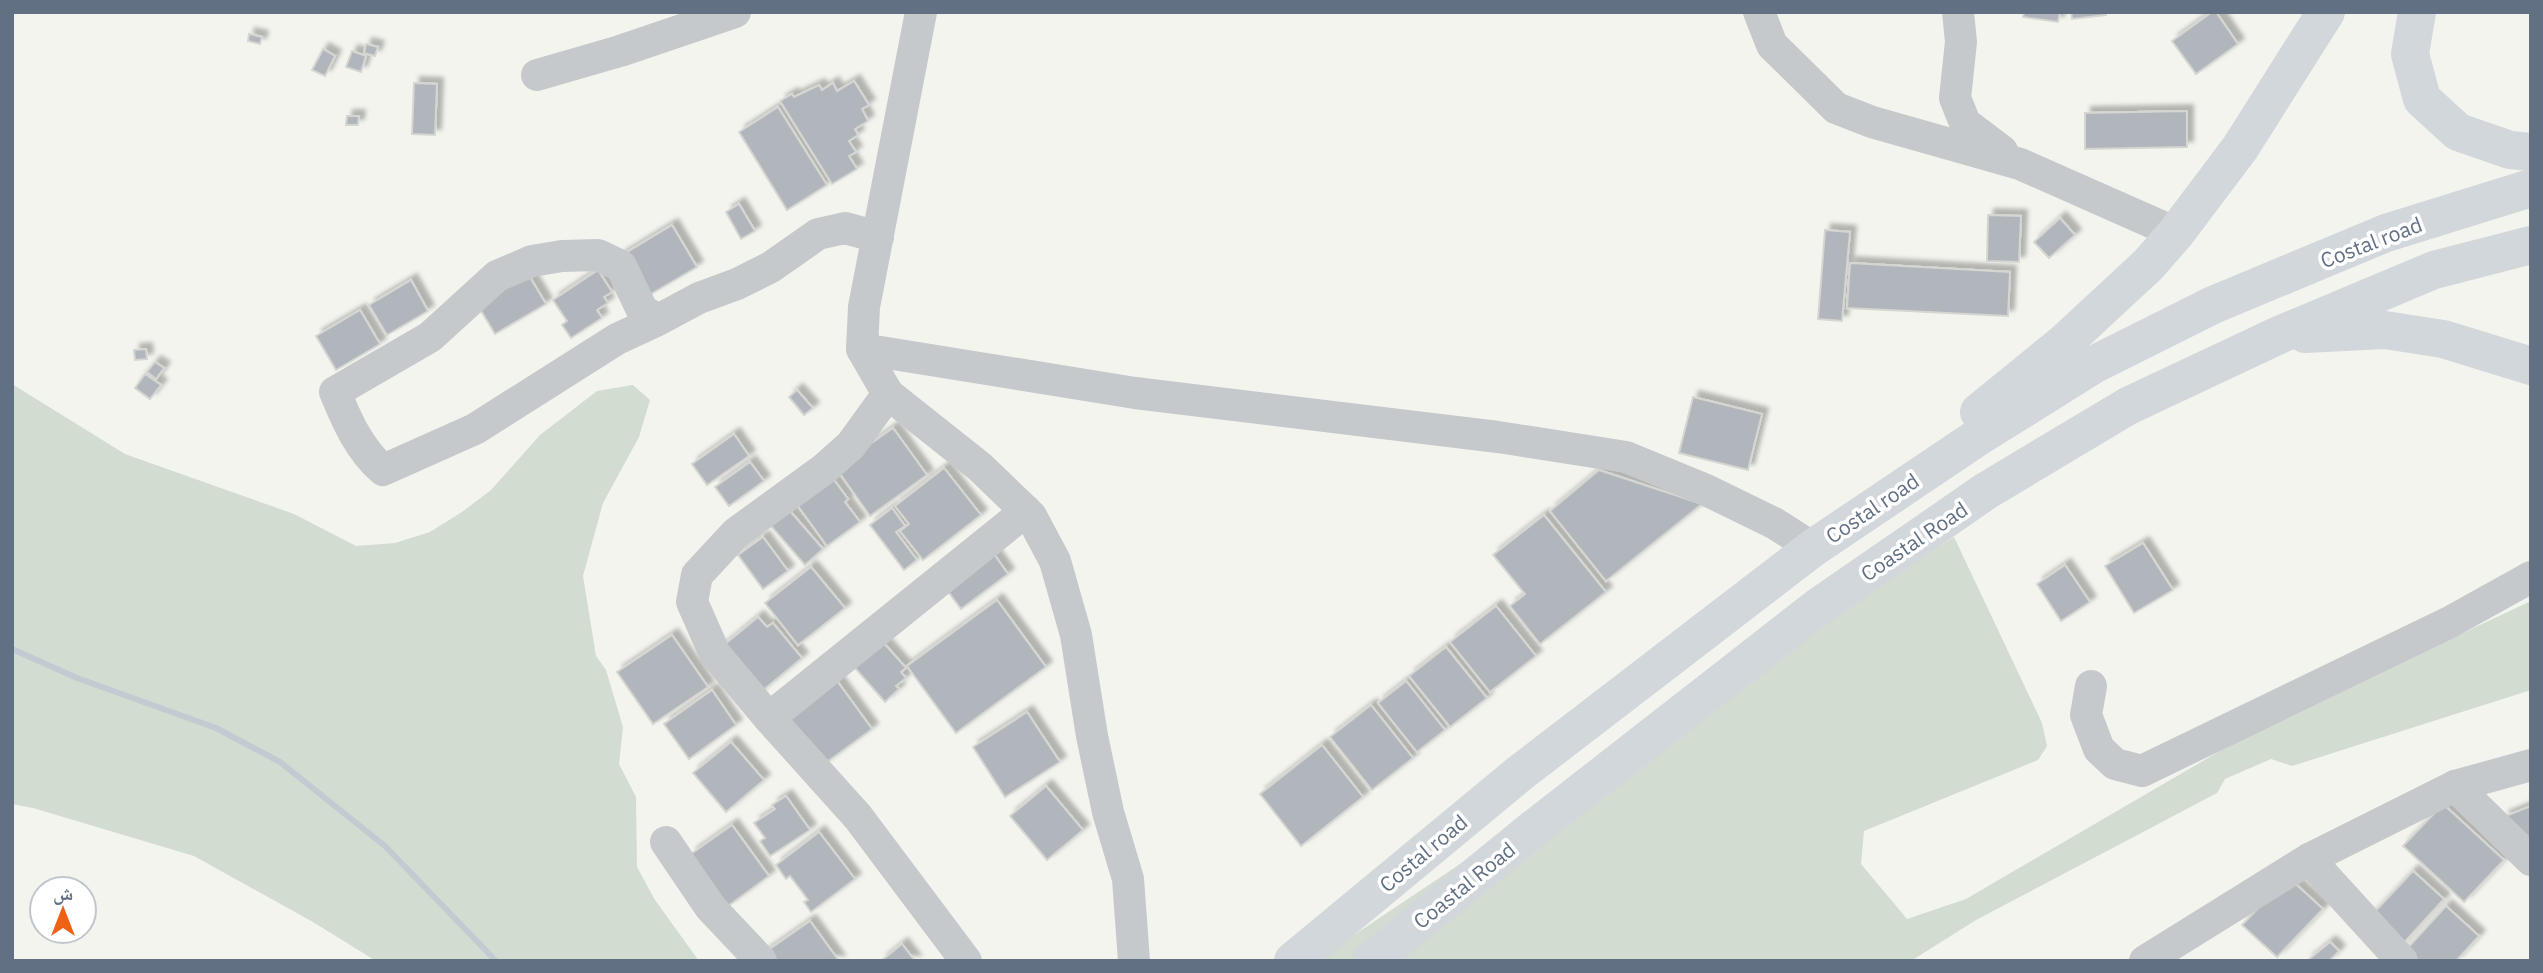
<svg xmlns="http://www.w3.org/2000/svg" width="2543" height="973" font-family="'IBM Plex Sans','Noto Naskh Arabic',sans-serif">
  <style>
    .green { fill: #d3dcd0 }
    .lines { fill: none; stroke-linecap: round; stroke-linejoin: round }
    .stream { stroke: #c2cbd1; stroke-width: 6 }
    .building { fill: #b0b6bc; stroke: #d5d5d2; stroke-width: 2; filter: url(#shadow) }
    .minor { stroke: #c6c9cc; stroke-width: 32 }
    .highway { stroke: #d2d7dc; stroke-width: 38 }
    .labels { text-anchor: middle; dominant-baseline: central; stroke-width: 7; stroke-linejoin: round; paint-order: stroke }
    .street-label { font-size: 21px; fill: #617083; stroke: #fff }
  </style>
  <defs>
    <filter id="shadow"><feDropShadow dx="6" dy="-6" stdDeviation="2" flood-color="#0004"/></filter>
  </defs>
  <rect width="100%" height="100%" fill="#f4f4ef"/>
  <g class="green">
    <path d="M12,384L125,454L294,514L356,546L395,543L430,532L462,512L491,490L540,435L597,391L633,385L650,400L639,437L603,503L583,576L596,656L606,670L623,727L619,764L636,797L637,867L655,900L699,961H376L313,922L194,856L33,808L12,804Z"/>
    <path d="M1954,537L2042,723L2047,746L2038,760L1864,831L1861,864L1907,919L1966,899L2256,730L2531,601V690L2292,766L2271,759L2225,779L2217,793L1976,920L1911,961H1315L1896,573Z"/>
  </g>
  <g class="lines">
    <path class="stream" d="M12,649L77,678L216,728L280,762L385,846L496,961"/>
  </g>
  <g class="building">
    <path d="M2024,12H2060L2058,22L2023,17Z"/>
    <path d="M2071,12H2106V15L2072,19Z"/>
    <path d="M2212,12H2216L2238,44L2196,74L2172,41Z"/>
    <path d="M249,34L262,37L260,44L248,41Z"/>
    <path d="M366,44L378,47L375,56L364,53Z"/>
    <path d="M323,49L335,56L325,76L312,70Z"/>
    <path d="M352,51L366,56L361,72L346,67Z"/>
    <path d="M854,81L869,105L862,109L868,121L855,129L858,135L849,141L856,152L849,156L857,169L832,184L780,101L792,94L794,97L819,85L822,90L833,83L837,91Z"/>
    <path d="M414,83L437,84L435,135L412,134Z"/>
    <path d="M778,107L827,185L787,210L739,132Z"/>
    <path d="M2187,111V147L2085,149V113Z"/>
    <path d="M347,116H359L358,125H346Z"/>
    <path d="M739,204L755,231L741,239L726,212Z"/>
    <path d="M1988,215L2021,216L2019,262L1987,261Z"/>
    <path d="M2060,218L2075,235L2049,258L2034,242Z"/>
    <path d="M672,225L697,267L644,298L619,257Z"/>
    <path d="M1825,230L1850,232L1842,321L1818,319Z"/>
    <path d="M1850,263L2010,272L2008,316L1847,308Z"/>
    <path d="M525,269L546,304L495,334L474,299Z"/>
    <path d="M598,270L612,292L604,297L608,303L597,310L602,318L571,338L562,325L567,321L553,300Z"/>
    <path d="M411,280L428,311L387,335L369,305Z"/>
    <path d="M360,310L380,344L336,370L316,336Z"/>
    <path d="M146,349L147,359L135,360L134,350Z"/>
    <path d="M155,362L164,368L156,379L147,372Z"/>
    <path d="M145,374L161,385L150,399L135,388Z"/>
    <path d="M797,390L813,408L804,415L789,397Z"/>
    <path d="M1693,397L1762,414L1748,470L1679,453Z"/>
    <path d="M893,428L927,475L870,516L836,468Z"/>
    <path d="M734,434L749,456L707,485L692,464Z"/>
    <path d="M750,462L764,481L729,506L715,487Z"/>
    <path d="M944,468L981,515L923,560L900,531L909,524L895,506Z"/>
    <path d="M1599,470L1702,504L1606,581L1550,511Z"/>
    <path d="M834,480L848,499L845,502L860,522L827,546L798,506Z"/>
    <path d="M892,508L905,526L896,532L917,560L904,570L870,525Z"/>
    <path d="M790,511L823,549L805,565L771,526Z"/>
    <path d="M1544,515L1606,592L1540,644L1510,606L1525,594L1493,555Z"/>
    <path d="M763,537L788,571L763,589L738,555Z"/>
    <path d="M2143,543L2173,590L2134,613L2105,566Z"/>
    <path d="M991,550L1008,574L961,609L944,586Z"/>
    <path d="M2065,565L2090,602L2061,621L2037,584Z"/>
    <path d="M811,567L845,608L798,645L765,603Z"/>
    <path d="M997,600L1046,667L956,733L907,666Z"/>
    <path d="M1496,606L1536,656L1490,692L1450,642Z"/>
    <path d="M758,617L767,627L773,623L802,658L756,696L718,650Z"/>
    <path d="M672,635L708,687L653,724L617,672Z"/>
    <path d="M881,640L906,668L901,672L906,678L896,686L899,689L885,702L848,660Z"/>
    <path d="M1446,647L1487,698L1450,727L1409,676Z"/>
    <path d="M832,674L872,729L823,765L782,709Z"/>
    <path d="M1406,681L1445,730L1417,752L1378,703Z"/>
    <path d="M712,690L736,725L689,759L664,724Z"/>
    <path d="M1371,705L1413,758L1372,790L1330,737Z"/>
    <path d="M1027,712L1060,762L1005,797L973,747Z"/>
    <path d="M731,742L764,780L726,812L693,773Z"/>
    <path d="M1322,745L1363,797L1301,846L1260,794Z"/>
    <path d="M1046,786L1083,830L1047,860L1010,816Z"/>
    <path d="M786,796L810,830L770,856L760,841L765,838L754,823L775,809L772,805Z"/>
    <path d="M2443,804L2504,860L2464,902L2403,846Z"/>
    <path d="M2531,806V845L2503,817Z"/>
    <path d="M732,825L769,876L728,906L691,854Z"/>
    <path d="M819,832L855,879L811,912L804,902L808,900L790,876L786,879L776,865Z"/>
    <path d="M2413,871L2444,899L2400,947L2369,918Z"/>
    <path d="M2288,877L2323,909L2277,957L2242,925Z"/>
    <path d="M2446,906L2479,936L2456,961H2412L2403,953Z"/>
    <path d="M810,921L839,961H770L764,953Z"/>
    <path d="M2330,942L2339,951L2329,961H2307Z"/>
    <path d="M902,944L915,961H881Z"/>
  </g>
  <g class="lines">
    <g class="minor">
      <path d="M921,12L864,307L862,349L888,394L980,467L1031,516L1055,561L1076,635L1092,736L1108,812L1128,879L1134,961"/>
      <path d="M1759,12L1772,45L1836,108L1872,122L2020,164L2176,233"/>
      <path d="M1958,12L1961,42L1955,98L1965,123L2002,151"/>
      <path d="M537,75L620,51L735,12"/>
      <path d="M658,320L617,339L475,429L383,470C359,449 347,421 335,392L430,337L497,276L532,261L562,256L598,255L621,266L642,310L658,320L699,298L737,284L771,267L818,234L845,228L878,237"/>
      <path d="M862,349L1135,393L1498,437L1626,457L1704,489L1774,523L1813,548"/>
      <path d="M888,394L851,445L824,469L736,533L697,575L692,602L715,654L769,718L858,817L966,961"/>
      <path d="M2091,686L2086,715L2099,749L2115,764L2142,771L2450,622L2531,577"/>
      <path d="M769,718L1026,511"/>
      <path d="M2455,786L2531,860"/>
      <path d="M666,842L710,907L761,961"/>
      <path d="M2309,859L2402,961"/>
      <path d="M2145,961L2309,859L2455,786L2531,765"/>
    </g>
    <g class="highway">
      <path d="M2417,12L2410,54L2422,99L2458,132L2510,150L2531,152"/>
      <path d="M2305,334L2385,330L2443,339L2531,366"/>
      <path d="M1979,412L2065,342L2148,265L2176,233L2240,148L2326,12"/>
      <path d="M1293,961L1520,773L1813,548L1978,437L2095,364L2213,305L2386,233L2531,188"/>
      <path d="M1371,961L1532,830L1818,607L1986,491L2128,406L2279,335L2434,270L2531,245"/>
    </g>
  </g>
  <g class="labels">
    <g class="street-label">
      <text transform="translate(2371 242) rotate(-21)">Costal road</text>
      <text transform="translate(1872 508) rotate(-34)">Costal road</text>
      <text transform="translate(1914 541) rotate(-34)">Coastal Road</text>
      <text transform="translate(1423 853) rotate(-40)">Costal road</text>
      <text transform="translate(1464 885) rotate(-39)">Coastal Road</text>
    </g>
  </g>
  <rect width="2543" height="973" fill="none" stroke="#617083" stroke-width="28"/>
  <g transform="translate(63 910)"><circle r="33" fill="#ffffff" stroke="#c0c6cd" stroke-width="2"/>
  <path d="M0-5L12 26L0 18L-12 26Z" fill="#ef6114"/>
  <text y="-10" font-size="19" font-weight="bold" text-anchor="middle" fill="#617083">ش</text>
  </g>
</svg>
